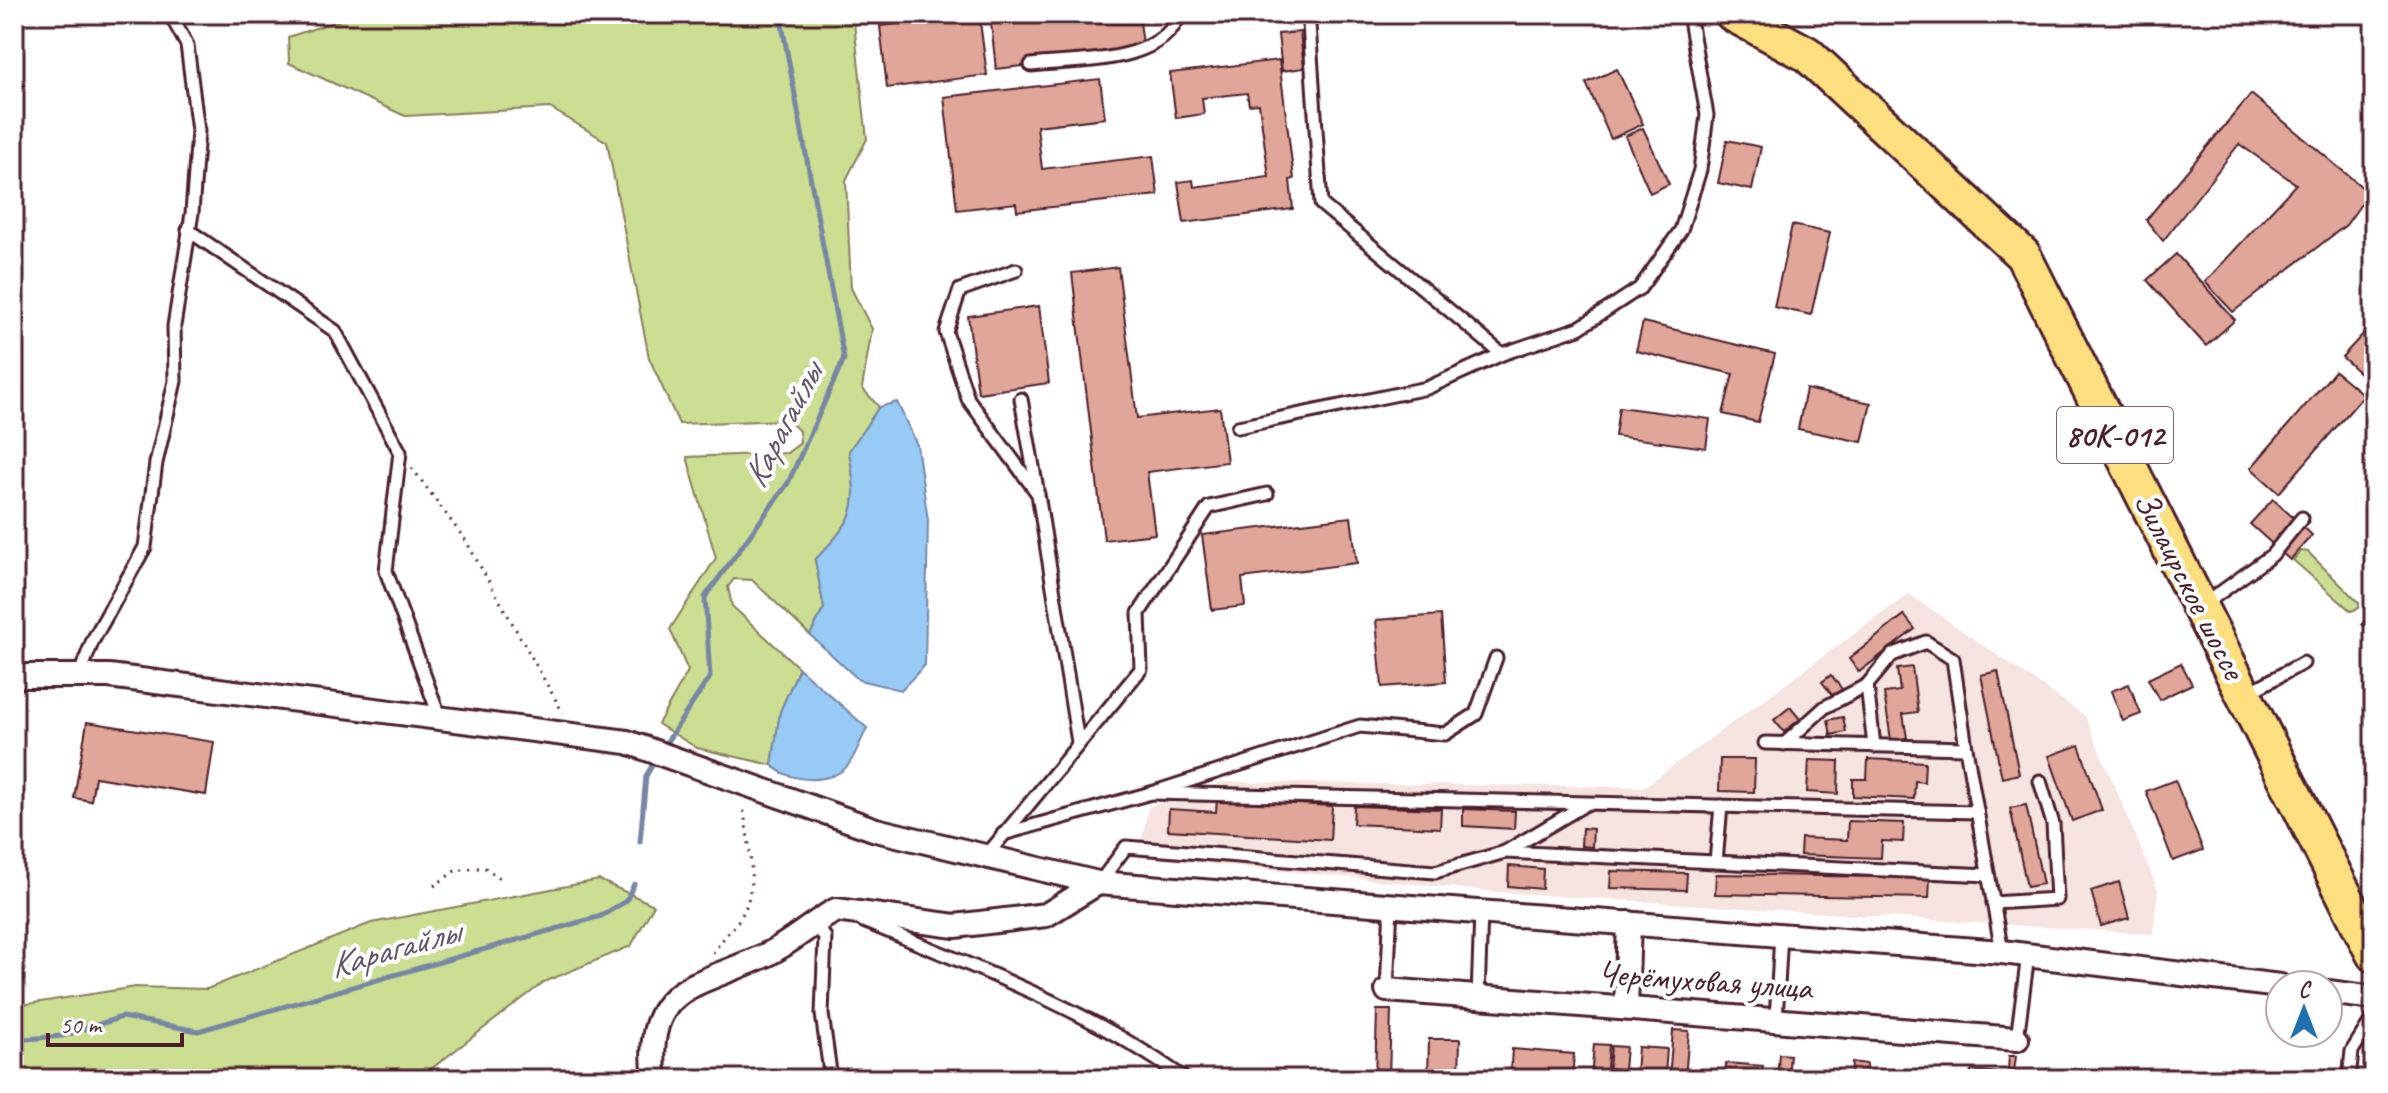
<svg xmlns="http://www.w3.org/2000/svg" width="2388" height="1093" font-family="Caveat,sans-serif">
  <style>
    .built { fill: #f5e4e0 }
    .green { fill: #cbde92; stroke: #8a7e5e; stroke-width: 2 }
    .water { fill: #97cbf5; stroke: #7886a4; stroke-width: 2 }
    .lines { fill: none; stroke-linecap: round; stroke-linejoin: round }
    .stream { stroke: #7886a4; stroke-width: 5 }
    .building { fill: #dfa699; stroke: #4a1f2b; stroke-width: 2 }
    .service-casing { stroke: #4a1f2b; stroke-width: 17 }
    .minor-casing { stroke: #4a1f2b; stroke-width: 28 }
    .primary-casing { stroke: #4a1f2b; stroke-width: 40 }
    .path { stroke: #4a1f2b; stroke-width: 3; stroke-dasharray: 2 6; stroke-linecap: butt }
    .service { stroke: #fff; stroke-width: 11 }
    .minor { stroke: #fff; stroke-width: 22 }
    .primary { stroke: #fedf80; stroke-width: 34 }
    .labels { text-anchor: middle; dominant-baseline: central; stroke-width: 8; stroke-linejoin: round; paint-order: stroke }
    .shield { fill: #fff; stroke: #80626b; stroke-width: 2 }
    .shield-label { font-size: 32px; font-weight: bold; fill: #4a1f2b }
    .street-label { font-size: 34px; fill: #4a1f2b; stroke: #fff }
    .water-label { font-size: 36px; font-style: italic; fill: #615368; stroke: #fff }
  </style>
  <rect width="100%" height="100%" fill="#fff"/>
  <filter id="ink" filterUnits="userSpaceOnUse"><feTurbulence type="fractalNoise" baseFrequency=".0125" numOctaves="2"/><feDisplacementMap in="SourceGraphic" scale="16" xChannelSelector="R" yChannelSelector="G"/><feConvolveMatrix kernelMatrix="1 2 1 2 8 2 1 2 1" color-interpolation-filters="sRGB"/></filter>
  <g filter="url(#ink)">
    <path class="built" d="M1909,594L2085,716L2158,890L2153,934L1496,892L1139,857L1148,807L1222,782L1644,787Z"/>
    <g class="green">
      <path d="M359,14H853L867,139L846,180L851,288L872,329L862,388L879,407L849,451C859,510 857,516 815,560L824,608L810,635L752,580L734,579L728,587L732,606L799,668L780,712L772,765L697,748L658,724L688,671L670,629L716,558L687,457L787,453L800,443L799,431L788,420L679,424L649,358L607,142L550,108L405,116L289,63L288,37Z"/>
      <path d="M2301,551L2308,552L2359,603V608L2351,611L2293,560Z"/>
      <path d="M599,880L654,905L631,946L544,982L418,1079H14V1006L136,987L207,989L371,923Z"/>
    </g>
    <g class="water">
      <path d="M897,402L917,445L928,520L925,665L901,690L859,680L810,635L824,608L815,560C857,516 859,510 849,451L879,407Z"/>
      <path d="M799,668L867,728C861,740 856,754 849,764C834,785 788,783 772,765L780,712Z"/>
    </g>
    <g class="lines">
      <g class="stream">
        <path d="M662,749L710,677L705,597L788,483L844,359L780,14"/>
        <path d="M640,842L646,776L657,757"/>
        <path d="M14,1040L62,1036L122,1017L198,1031L601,916L626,901L634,884"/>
      </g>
    </g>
    <g class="building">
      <path d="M979,14L987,75L887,88L880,26Z"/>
      <path d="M1065,14H1139L1144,52L996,69L991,23Z"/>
      <path d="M1300,32L1304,68L1282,71L1278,34Z"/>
      <path d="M1279,60L1294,179L1290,180L1293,209L1184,223L1178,182L1193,180L1194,187L1269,177L1259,104L1249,105L1247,93L1202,98L1204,114L1176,118L1170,73Z"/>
      <path d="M1617,69L1643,124L1611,139L1586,83Z"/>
      <path d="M1100,79L1105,118L1037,126L1042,169L1153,156L1158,195L1017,211L1016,203L957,210L944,97Z"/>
      <path d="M2251,94L2369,193L2346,225L2233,312L2205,282L2296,184L2239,144L2163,241L2146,220Z"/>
      <path d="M1643,128L1669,184L1650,193L1625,136Z"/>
      <path d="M1727,140L1761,147L1752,190L1718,183Z"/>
      <path d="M1792,225L1830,233L1811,315L1774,307Z"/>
      <path d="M2176,254L2235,320L2206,346L2147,280Z"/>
      <path d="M1118,267L1137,418L1220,408L1227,462L1147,472L1155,534L1104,540L1072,273Z"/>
      <path d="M1039,306L1049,383L978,393L968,316Z"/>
      <path d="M1643,322L1775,354L1758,422L1723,414L1733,374L1636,351Z"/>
      <path d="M2374,322V382L2372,384L2342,357Z"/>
      <path d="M2335,371L2364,395L2279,493L2251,468Z"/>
      <path d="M1806,389L1871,403L1862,442L1798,429Z"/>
      <path d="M1619,407L1710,419L1706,448L1615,436Z"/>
      <path d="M2273,499L2312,535L2290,560L2250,524Z"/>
      <path d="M1351,517L1357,563L1242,578L1245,606L1212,610L1202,535Z"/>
      <path d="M2374,610V634L2362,624Z"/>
      <path d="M1441,615L1446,682L1382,687L1376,620Z"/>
      <path d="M1904,615L1915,629L1859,672L1849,659Z"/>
      <path d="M2181,663L2192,684L2159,700L2148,679Z"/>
      <path d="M1912,667L1918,712L1903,714L1907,738L1891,740L1884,693L1900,691L1897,669Z"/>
      <path d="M1998,671L2019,774L2002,778L1981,675Z"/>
      <path d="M1831,675L1842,689L1833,696L1822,682Z"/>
      <path d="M2129,684L2141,714L2123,721L2111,691Z"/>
      <path d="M1790,707L1800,719L1784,732L1774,720Z"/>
      <path d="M1843,717L1846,732L1831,735L1828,720Z"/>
      <path d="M87,722L214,742L206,795L95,777L91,801L74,798Z"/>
      <path d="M2079,745L2102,810L2072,821L2049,756Z"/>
      <path d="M1720,759H1755L1754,792L1719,791Z"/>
      <path d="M1868,759L1925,762L1924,782L1915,781L1914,799L1853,796V779H1867Z"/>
      <path d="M1809,760L1839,761L1838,794L1807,792Z"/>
      <path d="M2175,780L2203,850L2173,861L2146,791Z"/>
      <path d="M1217,799L1332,806L1330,840L1168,830L1169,809L1216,812Z"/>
      <path d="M2026,805L2043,884L2027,887L2010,808Z"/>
      <path d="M1354,806L1441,809L1440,828L1353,824Z"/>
      <path d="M1463,809L1515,811L1514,829L1463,826Z"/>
      <path d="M1848,821L1904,823L1903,842L1882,841L1881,858L1800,855L1801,838L1847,840Z"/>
      <path d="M1582,828L1593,829L1592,847L1581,846Z"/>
      <path d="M1509,866L1543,869L1542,889L1508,886Z"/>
      <path d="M1611,871L1687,873L1686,890L1610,888Z"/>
      <path d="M1716,874L1930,878L1929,898L1715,894Z"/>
      <path d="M2119,882L2129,918L2101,926L2091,891Z"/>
      <path d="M1377,1010H1391L1389,1079H1375Z"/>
      <path d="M1673,1030L1689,1031L1685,1079H1669Z"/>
      <path d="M1429,1039H1460L1459,1079L1428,1078Z"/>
      <path d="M1594,1044L1609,1045L1606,1079H1591Z"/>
      <path d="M1611,1046L1626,1047L1624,1070L1609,1068Z"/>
      <path d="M1638,1047L1667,1049L1665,1074L1636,1072Z"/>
      <path d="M1512,1049L1574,1054L1572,1079L1528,1076V1079H1510Z"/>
      <path d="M1779,1054L1790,1055L1788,1079H1777Z"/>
      <path d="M2009,1056H2016L2014,1071L2008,1070Z"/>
      <path d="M1852,1062L1867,1064L1866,1079H1851Z"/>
      <path d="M1726,1063L1763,1066L1761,1079H1725Z"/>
      <path d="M1814,1069L1839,1071L1838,1079H1813Z"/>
      <path d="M1972,1070L2000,1073V1079H1967Z"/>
      <path d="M1877,1073L1912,1076V1079H1876Z"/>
    </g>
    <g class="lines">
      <defs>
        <g id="service">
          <path d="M1302,14L1309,24L1321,204L1502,354"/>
          <path d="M1031,65C1076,59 1160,66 1180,14"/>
          <path d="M188,230L335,331L400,452L386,571L440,718"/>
          <path d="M1016,270L960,290L946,332L968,399L1038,494L1078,742"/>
          <path d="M1021,399L1037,489"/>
          <path d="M1238,427L1427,388L1502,354L1579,328L1640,288L1681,230L1700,170L1707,115L1689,14"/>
          <path d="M2202,606L2272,555L2302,518"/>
          <path d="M79,676L93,640L145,547L156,463L175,381L174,326L192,213L198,131L187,45L170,14"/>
          <path d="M1867,685L1874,746"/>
          <path d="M2246,694L2303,663"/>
          <path d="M1765,743L1966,748L2002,952"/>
          <path d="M1784,744L1825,707L1867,685L1892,655L1926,642L1953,659L1966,748"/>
          <path d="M1151,793L1977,812"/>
          <path d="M1003,834L1151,793L1360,726L1445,734L1476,714L1496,658"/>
          <path d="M1505,852L1988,875"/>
          <path d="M986,856L1141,669L1139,613L1209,507L1267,494"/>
          <path d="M1716,862L1721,806"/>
          <path d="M1099,883L1126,847L1435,872L1505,852L1586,804"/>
          <path d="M1993,903L2057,899L2053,824L2040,781"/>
          <path d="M863,921C974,967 1087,1008 1185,1079"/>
          <path d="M813,923L825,937L822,1014L831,1079"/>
          <path d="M1387,990L1391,905"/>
          <path d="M1478,997L1481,912"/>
          <path d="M1776,1020L1781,934"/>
          <path d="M2017,1039L2028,955"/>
          <path d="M2349,1079L2352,1051L2374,1016"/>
        </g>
        <g id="minor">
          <path d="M14,676H109L627,742L876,830L1098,883L2002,952L2280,986"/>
          <path d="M1387,990L2017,1039"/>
          <path d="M2328,992L2374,998"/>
          <path d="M1626,1008L1629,923"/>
          <path d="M655,1079C642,983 699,987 768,954C792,942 812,923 836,910L955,926L1046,915L1098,883"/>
        </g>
        <path id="primary" d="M1733,14L1807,54L2023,255L2374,954"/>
      </defs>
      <use href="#service" class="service-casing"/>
      <use href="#minor" class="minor-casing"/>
      <use href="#primary" class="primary-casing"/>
      <g class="path">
        <path d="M412,468L466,541L563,713"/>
        <path d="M434,886L455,871L484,867L501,879"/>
        <path d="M713,953C721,940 731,931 740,918C761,887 747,839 743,805"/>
      </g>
      <use href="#service" class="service"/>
      <use href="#minor" class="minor"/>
      <use href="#primary" class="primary"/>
    </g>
  </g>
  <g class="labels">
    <rect class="shield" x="2057" y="407" width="116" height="56" rx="6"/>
    <g class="shield-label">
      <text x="2115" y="435">80К-012</text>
    </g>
    <g class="street-label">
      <text transform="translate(2190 585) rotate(63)">Зилаирское шоссе</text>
      <text transform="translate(1705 980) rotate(4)">Черёмуховая улица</text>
    </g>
    <g class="water-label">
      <text transform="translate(782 425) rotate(-63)">Карагайлы</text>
      <text transform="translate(394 948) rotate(-16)">Карагайлы</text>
    </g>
  </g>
  <rect width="2388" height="1093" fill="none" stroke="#fff" stroke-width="48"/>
  <rect x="24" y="24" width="2340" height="1045" fill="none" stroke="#4a1f2b" stroke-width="3" filter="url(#ink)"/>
  <g transform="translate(2304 1009)"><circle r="38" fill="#ffffff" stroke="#b7a5aa" stroke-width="2"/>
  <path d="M0-6L14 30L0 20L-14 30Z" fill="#1f6fb2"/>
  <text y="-12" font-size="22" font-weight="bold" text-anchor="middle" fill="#4a1f2b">С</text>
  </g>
  <path d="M48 1033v12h134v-12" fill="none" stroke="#4a1f2b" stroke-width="4"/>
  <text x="60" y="1033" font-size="24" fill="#4a1f2b" stroke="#ffffff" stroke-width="6" paint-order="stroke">50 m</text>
</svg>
